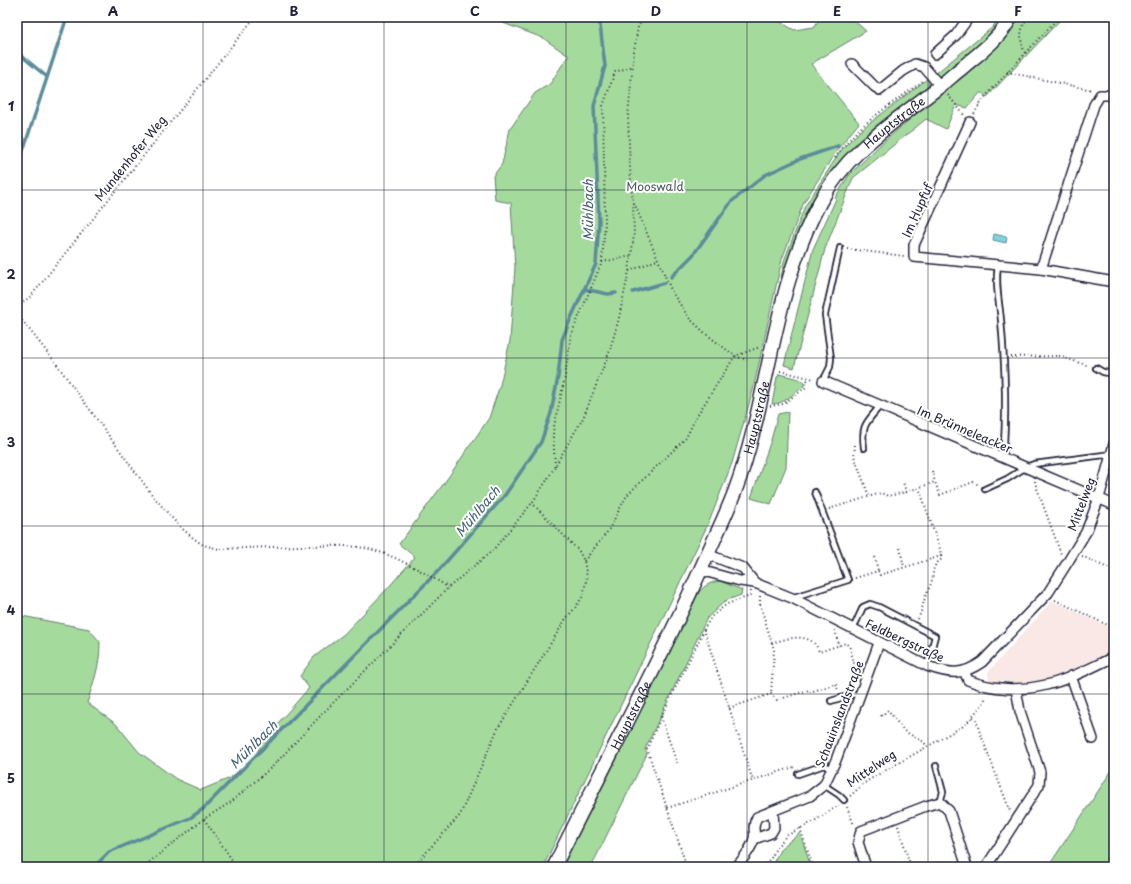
<svg xmlns="http://www.w3.org/2000/svg" width="1131" height="884" font-family="'Playpen Sans',sans-serif">
  <style>
    .built { fill: #fae8e6 }
    .green { fill: #a5da9d; stroke: #647e6c }
    .water { fill: #82d3d9; stroke: #5c8c9a }
    .lines { fill: none; stroke-linecap: round; stroke-linejoin: round }
    .stream { stroke: #5c8c9a; stroke-width: 3.5 }
    .lane-casing { stroke: #22223b; stroke-width: 8 }
    .street-casing { stroke: #22223b; stroke-width: 12 }
    .secondary-casing { stroke: #22223b; stroke-width: 16 }
    .path { stroke: #22223b; stroke-width: 2; stroke-dasharray: 1 3; stroke-linecap: butt }
    .lane { stroke: #fff; stroke-width: 4.5 }
    .street { stroke: #fff; stroke-width: 9 }
    .secondary { stroke: #fff; stroke-width: 13 }
    .grid { fill: none; stroke: #22223b; stroke-width: 1; stroke-opacity: 0.55 }
    .labels { text-anchor: middle; dominant-baseline: central; stroke-width: 4; stroke-linejoin: round; paint-order: stroke }
    .street-label { font-size: 12px; fill: #22223b; stroke: #fff }
    .park-label { font-size: 12px; fill: #495958; stroke: #fff }
    .water-label { font-size: 13px; font-style: italic; fill: #446072; stroke: #fff }
    .neatline { fill: none; stroke: #22223b; stroke-width: 1.5 }
    .grid-label { font-size: 13px; text-anchor: middle; font-weight: bold; fill: #22223b }
  </style>
  <rect width="100%" height="100%" fill="#fff"/>
  <filter id="ink" filterUnits="userSpaceOnUse"><feTurbulence type="fractalNoise" baseFrequency=".025" numOctaves="2"/><feDisplacementMap in="SourceGraphic" scale="8" xChannelSelector="R" yChannelSelector="G"/><feConvolveMatrix kernelMatrix="1 2 1 2 8 2 1 2 1" color-interpolation-filters="sRGB"/></filter>
  <g filter="url(#ink)">
    <path class="built" d="M1052,601L1114,629V652L1049,679L1032,683L989,681L988,672Z"/>
    <g class="green">
      <path d="M487,17H776L777,20L794,30L814,27L821,17H850L866,31L811,64L859,123L837,150L804,202L782,259L753,390L732,463L709,522L543,867H17V615L89,629L100,642C100,667 94,680 87,703L116,724L139,752L176,779L201,790L230,778L254,758L264,739L309,688L300,676L314,657L344,634L387,589L415,557L399,544L447,479L489,418L500,385L510,341L515,267L511,203L495,200L493,176L502,164L510,129L535,93L550,84L566,59L570,57L543,38Z"/>
      <path d="M998,17H1003C990,42 966,58 945,75L939,76L935,74L993,27Z"/>
      <path d="M1017,17H1063L987,97L981,92L967,108L956,105L946,129L926,119L853,178L825,249L794,368L784,365L813,249L836,199L835,198L849,175L880,145L923,108L964,76L998,45L1012,26Z"/>
      <path d="M927,79L929,82L928,88L857,143L828,179L784,278H781L784,261L805,206L842,149L862,129Z"/>
      <path d="M779,374L799,379L804,382V386C794,393 785,404 772,404L777,377H778Z"/>
      <path d="M788,412L786,467L771,504L751,498L771,440L778,414Z"/>
      <path d="M720,581L742,590L741,595L725,601L707,618L645,749L647,754L591,867H561L699,592C705,585 711,582 720,581Z"/>
      <path d="M1114,767V865L1113,867H1048Z"/>
      <path d="M800,833L811,867H771L781,848Z"/>
    </g>
    <path class="water" d="M994,234L1007,237L1006,243L993,240Z"/>
    <g class="lines">
      <g class="stream">
        <path d="M17,52L47,77"/>
        <path d="M17,169L67,17"/>
        <path d="M671,277L693,255L731,202L765,175L800,159L838,146"/>
        <path d="M584,289L608,294L616,293"/>
        <path d="M633,292L664,283"/>
        <path d="M94,867L109,852L190,818L203,809L439,570L505,495L541,442L551,413L558,377L562,340L570,320L596,264L599,222L594,106L605,66L599,17"/>
      </g>
      <defs>
        <g id="lane">
          <path d="M998,265C995,283 999,301 1001,320C1005,365 1007,412 1003,458"/>
          <path d="M1096,368L1103,372L1114,374"/>
          <path d="M823,381L830,367L831,358L825,315L840,248"/>
          <path d="M864,448C861,425 866,423 880,406"/>
          <path d="M985,489L1007,479L1026,467L1034,464L1112,454"/>
          <path d="M794,597L848,580L815,492"/>
          <path d="M853,629L863,607L870,604L879,607L935,636L927,666"/>
          <path d="M831,701L854,694L859,696"/>
          <path d="M936,766L943,792L940,802"/>
          <path d="M798,774L824,765L832,770"/>
          <path d="M824,785L839,795L844,800"/>
        </g>
        <g id="street">
          <path d="M935,54L956,35L969,17"/>
          <path d="M852,64L875,87L880,90L903,71L915,64L924,67L940,86"/>
          <path d="M970,122L914,245V257L1041,269L1114,282"/>
          <path d="M1041,269L1094,105L1100,95H1114"/>
          <path d="M823,381L1114,505"/>
          <path d="M707,554L743,568L755,583"/>
          <path d="M700,570L740,581L755,583L792,598L927,666C950,674 962,676 982,662L1048,593L1069,560L1086,532L1099,498L1114,444"/>
          <path d="M964,671L968,680C992,690 1021,691 1046,685C1069,680 1092,667 1114,657"/>
          <path d="M1071,676L1093,739"/>
          <path d="M754,839L771,833L774,828L773,811"/>
          <path d="M736,867C742,861 752,847 754,839C756,830 751,828 757,817L810,796L824,785L836,760L879,643"/>
          <path d="M866,867L858,842L861,831L926,806L940,802L949,811L967,867"/>
          <path d="M986,867L1039,785L1040,772L1020,711L1016,689"/>
        </g>
        <g id="secondary">
          <path id="s1" d="M554,867C604,765 659,664 705,560C715,537 726,515 735,491C770,397 772,291 820,202C848,150 896,121 940,86C948,80 955,73 963,67C982,51 999,39 1011,17"/>
        </g>
      </defs>
      <use href="#lane" class="lane-casing"/>
      <use href="#street" class="street-casing"/>
      <use href="#secondary" class="secondary-casing"/>
      <g class="path">
        <path d="M639,17L640,23"/>
        <path d="M1025,53C1019,39 1020,31 1027,17"/>
        <path d="M1007,72L1092,90"/>
        <path d="M948,95L964,115"/>
        <path d="M974,114L983,99L1059,17"/>
        <path d="M835,158C856,125 892,104 923,81"/>
        <path d="M634,203L672,292L689,318L706,334L735,356L747,360"/>
        <path d="M847,249L904,256"/>
        <path d="M602,262L631,256"/>
        <path d="M629,271L657,260"/>
        <path d="M17,307L31,296L255,17"/>
        <path d="M17,314L55,362L153,496L179,526L192,537L203,545L219,549C245,548 272,547 298,546C322,546 346,544 369,549C393,554 427,574 448,587"/>
        <path d="M1011,357L1059,356L1089,366"/>
        <path d="M780,371L814,379"/>
        <path d="M770,406L783,404L805,388L808,378"/>
        <path d="M855,445L854,456L869,496"/>
        <path d="M555,466L553,431L565,377L571,335L602,262L605,223L603,106L615,72L633,66"/>
        <path d="M932,471L935,482"/>
        <path d="M1035,481V483L1061,554"/>
        <path d="M906,492L935,482L940,495L973,482L979,485"/>
        <path d="M829,509L881,493L888,496L906,492L903,482"/>
        <path d="M900,548L904,567"/>
        <path d="M1082,556L1114,571"/>
        <path d="M875,557L878,571"/>
        <path d="M584,561L608,531L627,495L686,438L696,417L735,356L760,347"/>
        <path d="M855,578L878,571L880,575L941,556L940,549L919,488"/>
        <path d="M751,591L750,596L727,604L711,617L704,630L753,781"/>
        <path d="M760,596V604L774,650L771,694"/>
        <path d="M1055,600L1114,628"/>
        <path d="M918,619C922,611 923,603 926,595C927,591 930,587 931,583C935,572 930,567 942,559L941,556"/>
        <path d="M835,630L839,646"/>
        <path d="M772,643C788,638 813,631 819,652L846,643L850,648L857,674"/>
        <path d="M729,708L771,694L777,700L809,690L810,692L836,684L838,691"/>
        <path d="M881,716L888,710L904,731L924,742L927,747"/>
        <path d="M661,717L677,763"/>
        <path d="M973,717L976,719L979,730L1010,811"/>
        <path d="M850,796L867,781L965,725L985,701V696"/>
        <path d="M847,807L854,825"/>
        <path d="M667,808L794,767"/>
        <path d="M204,819L237,867"/>
        <path d="M898,826L911,867"/>
        <path d="M800,828L813,867"/>
        <path d="M143,867L204,819L231,802L272,767L326,710L449,587L493,550L532,503L547,480L583,418L609,353L618,322L629,271L634,235L633,202L630,168L628,117L634,51L638,27L644,17"/>
        <path d="M413,867L460,815L497,730L567,617L575,608L583,596L587,577L584,561L579,551L532,503"/>
        <path d="M687,867L647,749L661,717L704,630"/>
        <path d="M763,867L771,858L776,848L786,836L816,820L839,805"/>
      </g>
      <use href="#lane" class="lane"/>
      <use href="#street" class="street"/>
      <use href="#secondary" class="secondary"/>
    </g>
  </g>
  <path class="grid" d="M203,17V867M384,17V867M566,17V867M747,17V867M928,17V867M17,190H1114M17,358H1114M17,526H1114M17,694H1114"/>
  <g class="labels">
    <g class="street-label">
      <text stroke="none"><textPath href="#s1" startOffset="829">Hauptstraße</textPath></text>
      <text transform="translate(130 158) rotate(-51)">Mundenhofer Weg</text>
      <text transform="translate(917 210) rotate(-66)">Im Hupfuf</text>
      <text stroke="none"><textPath href="#s1" startOffset="494">Hauptstraße</textPath></text>
      <text transform="translate(965 429) rotate(23)">Im Brünneleacker</text>
      <text transform="translate(1081 504) rotate(-69)">Mittelweg</text>
      <text transform="translate(905 640) rotate(25)">Feldbergstraße</text>
      <text transform="translate(839 714) rotate(-69)">Schauinslandstraße</text>
      <text stroke="none"><textPath href="#s1" startOffset="170">Hauptstraße</textPath></text>
      <text transform="translate(871 768) rotate(-34)">Mittelweg</text>
    </g>
    <g class="park-label">
      <text x="655" y="186">Mooswald</text>
    </g>
    <g class="water-label">
      <text transform="translate(587 210) rotate(-90)">Mühlbach</text>
      <text transform="translate(477 511) rotate(-50)">Mühlbach</text>
      <text transform="translate(253 744) rotate(-45)">Mühlbach</text>
    </g>
  </g>
  <rect width="1131" height="884" fill="none" stroke="#fff" stroke-width="44"/>
  <rect x="22" y="22" width="1087" height="840" class="neatline"/>
  <g class="grid-label">
    <text x="113" y="16">A</text>
    <text x="294" y="16">B</text>
    <text x="475" y="16">C</text>
    <text x="656" y="16">D</text>
    <text x="837" y="16">E</text>
    <text x="1018" y="16">F</text>
    <text x="11" y="111">1</text>
    <text x="11" y="279">2</text>
    <text x="11" y="447">3</text>
    <text x="11" y="615">4</text>
    <text x="11" y="783">5</text>
  </g>
</svg>
